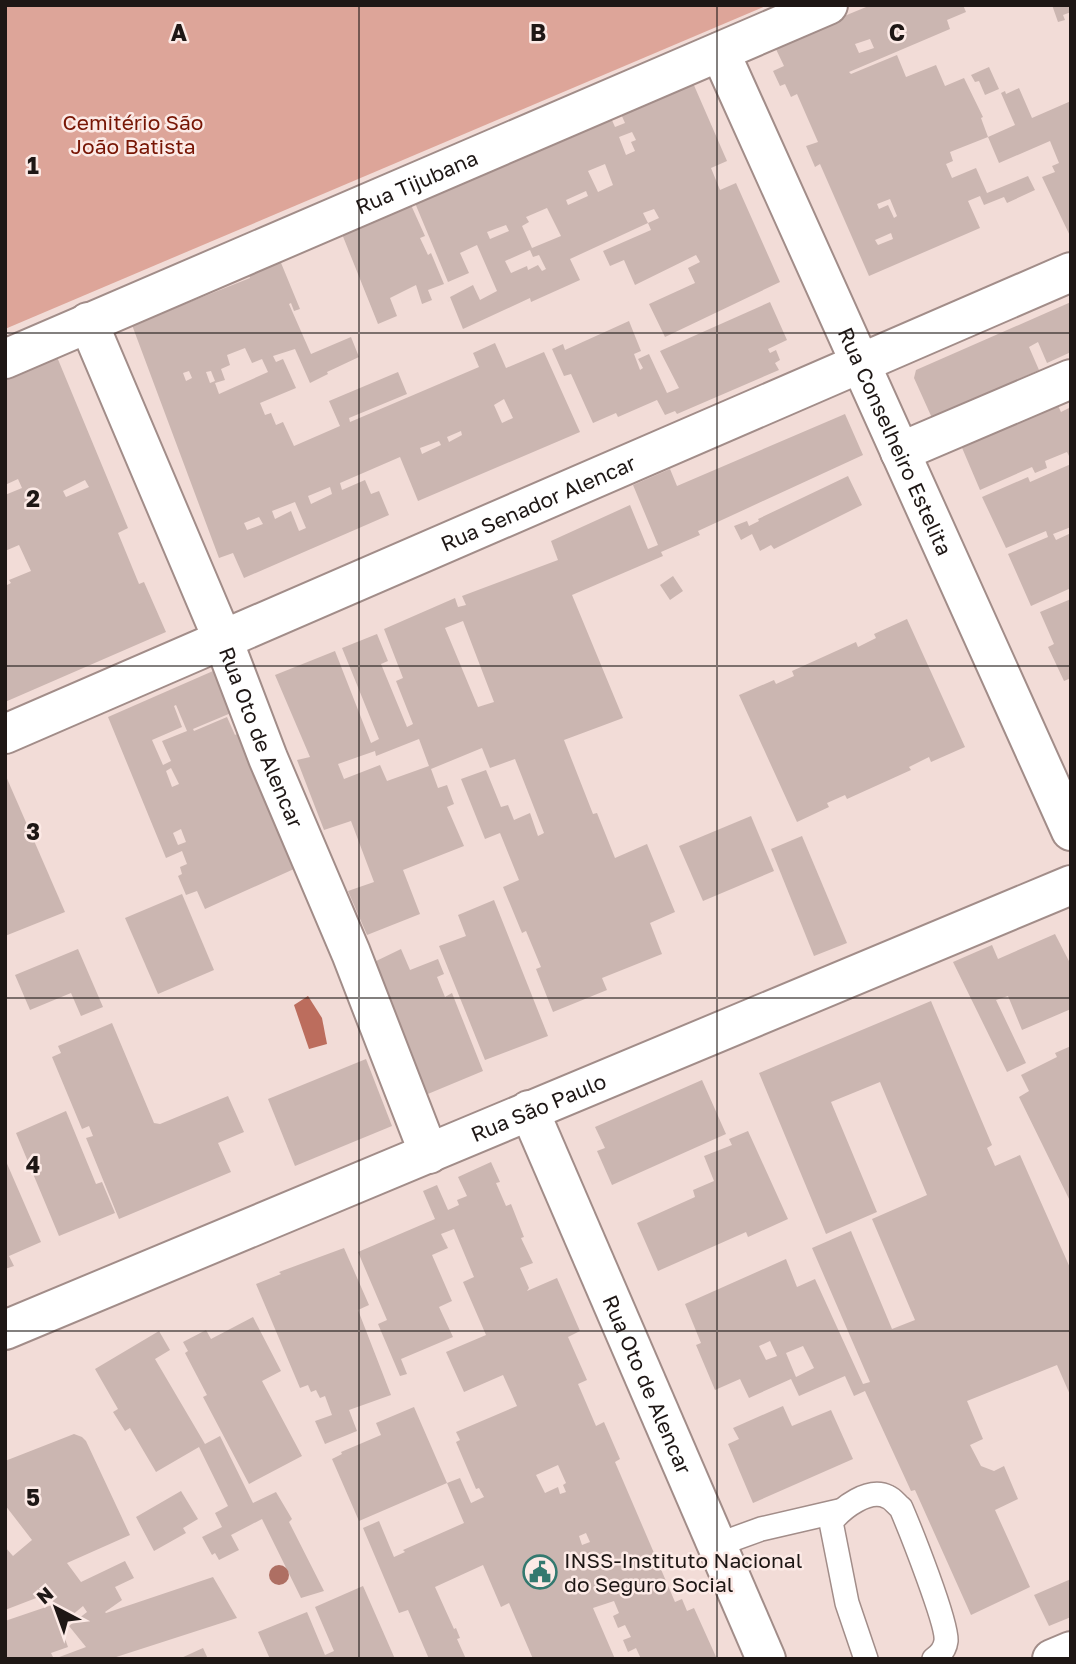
<svg xmlns="http://www.w3.org/2000/svg" width="1076" height="1664" font-family="'Golos Text',sans-serif">
  <style>
    .green { fill: #dda599 }
    .water { fill: #bc6d5d }
    .building { fill: #cbb6b1; fill-rule: evenodd }
    .lines { fill: none; stroke-linecap: round; stroke-linejoin: round }
    .lane-casing { stroke: #a28d89; stroke-width: 26 }
    .street-casing { stroke: #a28d89; stroke-width: 42 }
    .secondary-casing { stroke: #a28d89; stroke-width: 42 }
    .lane { stroke: #fff; stroke-width: 23 }
    .street { stroke: #fff; stroke-width: 38 }
    .secondary { stroke: #fff; stroke-width: 38 }
    .tree { fill: #ae6f63 }
    .grid { fill: none; stroke: #1e1715; stroke-width: 2; stroke-opacity: 0.55 }
    .labels { text-anchor: middle; dominant-baseline: central; stroke-width: 5; stroke-linejoin: round; paint-order: stroke }
    .park-label { font-size: 21px; fill: #771504; stroke: #fceae6 }
    .street-label { font-size: 21px; fill: #1e1715; stroke: #fceae6 }
    .poi-label { font-size: 21px; fill: #1e1715; stroke: #fceae6; text-anchor: start }
    .grid-label { font-size: 23px; text-anchor: middle; font-weight: bold; fill: #1e1715; stroke: #fceae6; stroke-width: 5; stroke-linejoin: round; paint-order: stroke }
  </style>
  <rect width="100%" height="100%" fill="#f2dcd7"/>
  <path class="green" d="M5,5H768L5,329Z"/>
  <path class="water" d="M308,996L322,1018L327,1044L309,1049L294,1005Z"/>
  <g class="building">
    <path d="M871,5H963L966,12L947,20L950,29L849,72L851,74L897,55L906,77L936,65L945,86L964,78L983,117L981,118L988,137L950,152L953,161L946,164L952,178L976,168L987,193L1028,176L1035,190L1007,203L1004,197L984,205L980,196L968,201L980,228L869,276L820,164L815,167L806,146L818,142L797,94L791,97L785,84L780,86L773,71L784,66L774,45ZM870,39L874,48L859,53L855,44ZM890,199L897,216L894,218L888,205L879,209L877,204ZM891,233L893,239L878,245L875,240Z"/>
    <path d="M1052,5H1071V12L1063,15L1065,20L1058,22Z"/>
    <path d="M989,67L999,89L985,95L979,81L975,82L971,75Z"/>
    <path d="M693,83L727,161L711,168L720,190L736,183L780,282L665,337L649,304L695,283L688,268L700,262L696,255L635,285L624,260L610,266L603,251L651,230L648,223L570,259L580,280L531,302L530,298L463,329L450,297L473,285L480,300L497,291L477,245L460,253L469,273L448,282L415,203L611,118L615,127L625,123L621,114ZM632,132L636,140L631,142L635,151L626,155L619,137ZM605,164L613,185L598,192L588,171ZM586,191L588,196L568,205L566,200ZM547,208L561,236L532,248L522,226L529,222L526,217ZM654,209L659,218L648,223L643,213ZM506,225L509,231L490,239L487,232ZM530,250L533,257L539,255L546,269L542,271L538,265L528,270L527,266L511,273L505,261Z"/>
    <path d="M1019,88L1032,118L1071,101V238L1042,177L1055,172L1052,166L1059,163L1050,141L999,163L988,137L1015,125L1001,93L1005,91L1006,94Z"/>
    <path d="M411,205L425,236L420,238L428,255L431,253L444,284L428,290L432,300L422,304L416,285L390,298L397,316L378,324L342,234Z"/>
    <path d="M279,258L300,309L294,311L291,303L289,304L311,354L351,337L359,357L327,372L328,374L310,383L295,349L273,356L276,362L283,359L296,388L260,403L265,415L271,413L276,425L283,422L294,446L340,426L329,401L398,372L407,394L349,418L350,422L479,367L473,353L495,343L506,368L544,352L580,432L418,501L400,457L340,483L342,490L365,480L371,494L379,491L389,515L244,578L233,553L219,558L132,325L250,278L249,275ZM245,348L252,363L262,359L268,372L219,394L215,383L225,380L221,369L230,365L227,355ZM189,371L192,378L186,381L183,373ZM211,371L215,381L210,383L206,372ZM504,399L513,418L502,423L494,405ZM461,431L462,435L449,442L447,437ZM439,441L441,445L422,454L420,448ZM330,487L332,494L311,504L308,496ZM295,502L306,528L299,531L291,511L275,519L272,511ZM259,517L263,524L247,530L244,523Z"/>
    <path d="M770,302L787,340L768,349L770,353L776,350L780,360L775,363L779,370L677,414L675,411L665,415L657,400L618,417L616,413L593,423L571,374L564,376L552,349L563,344L565,350L629,321L641,351L634,354L640,370L643,368L638,359L649,354L667,393L679,388L660,351Z"/>
    <path d="M1071,302V352L1047,363L1038,342L1029,347L1039,370L932,418L914,378L916,370Z"/>
    <path d="M57,357L128,528L118,533L139,584L144,582L166,632L5,702V586L11,583L9,580L31,571L19,545L5,551V495L22,488L18,479L5,485V379ZM85,480L89,487L66,497L63,491Z"/>
    <path d="M1053,395L1061,412L1071,407V460L1067,452L1045,461L1047,468L1035,473L1032,467L980,490L957,436Z"/>
    <path d="M845,414L863,455L698,531L700,535L661,552L663,556L572,595L623,718L564,740L593,814L597,813L615,858L647,844L675,912L650,923L662,954L602,978L607,990L553,1012L536,969L541,967L526,931L522,933L503,887L519,880L500,833L485,839L461,779L486,770L501,807L508,805L514,820L530,813L538,836L544,833L515,759L490,768L482,748L431,769L438,788L447,785L454,804L447,807L464,846L403,870L420,914L367,935L348,891L374,882L351,821L324,830L297,760L310,757L275,675L335,651L371,743L379,739L342,648L377,634L388,661L381,664L407,727L413,724L396,681L403,678L384,629L455,598L458,607L466,605L462,596L558,560L551,541L630,505L648,549L658,545L633,485L670,469L677,486ZM463,621L494,702L478,707L445,628ZM419,739L429,766L387,781L380,765L344,779L338,764L375,751L376,756Z"/>
    <path d="M1071,464V527L1053,534L1056,540L1071,533V588L1031,606L1008,554L1048,537L1046,531L1006,548L982,497L1028,477L1030,482Z"/>
    <path d="M848,476L862,505L774,549L771,545L760,551L752,534L741,540L734,526L747,521L749,526L759,521L758,519Z"/>
    <path d="M673,576L683,591L670,600L660,585Z"/>
    <path d="M1071,599V678L1064,681L1048,647L1054,644L1040,612Z"/>
    <path d="M907,619L965,747L931,762L929,757L909,767L911,770L847,799L845,795L827,803L829,807L797,822L739,695L774,680L776,684L794,676L792,671L856,642L858,647L876,638L874,634Z"/>
    <path d="M213,671L231,713L193,729L194,731L227,717L235,735L239,733L294,869L205,909L197,891L186,895L178,876L182,874L180,867L187,864L182,851L166,858L108,717ZM176,705L187,731L162,741L171,761L163,765L152,740L182,727L174,706ZM171,768L179,784L172,787L166,771ZM181,829L186,842L178,845L173,833Z"/>
    <path d="M5,774L65,912L5,936Z"/>
    <path d="M751,816L774,871L703,901L679,846Z"/>
    <path d="M802,836L847,943L814,956L771,849Z"/>
    <path d="M182,894L214,970L158,994L125,918Z"/>
    <path d="M494,900L548,1036L485,1060L439,946L466,936L458,915Z"/>
    <path d="M1055,934L1071,965V1009L1022,1030L1008,996L996,1000L1026,1063L1007,1072L953,962L992,945L998,959Z"/>
    <path d="M78,949L103,1007L81,1016L71,993L30,1010L15,975Z"/>
    <path d="M401,949L410,970L438,959L444,974L437,977L445,997L452,993L483,1071L423,1096L370,964Z"/>
    <path d="M931,1001L992,1145L987,1148L995,1166L1020,1155L1071,1270V1397L1057,1365L967,1401L983,1439L970,1445L981,1466L994,1471L1004,1466L1018,1499L995,1510L1030,1587L971,1615L915,1490L911,1491L865,1391L854,1396L845,1376L799,1396L791,1379L749,1398L740,1379L715,1390L696,1345L701,1343L685,1304L786,1259L797,1287L815,1279L863,1384L870,1382L812,1248L851,1231L892,1329L915,1320L872,1219L927,1195L880,1082L831,1102L877,1212L826,1234L759,1073ZM770,1341L777,1356L766,1360L759,1346ZM803,1346L814,1368L796,1377L786,1353Z"/>
    <path d="M112,1023L154,1123L160,1124L228,1096L244,1132L218,1143L231,1172L119,1219L86,1138L93,1136L89,1126L82,1129L52,1057L61,1053L58,1046Z"/>
    <path d="M1071,1046V1203L1019,1097L1029,1091L1021,1075L1057,1057L1055,1053Z"/>
    <path d="M366,1059L392,1126L295,1166L268,1099Z"/>
    <path d="M702,1080L726,1134L612,1185L597,1151L605,1148L595,1127Z"/>
    <path d="M66,1111L96,1184L102,1182L115,1213L59,1236L16,1133Z"/>
    <path d="M748,1131L788,1219L748,1237L746,1232L658,1271L637,1223L695,1197L693,1190L714,1181L704,1156L732,1145L729,1139Z"/>
    <path d="M5,1159L41,1242L9,1256L14,1266L5,1269Z"/>
    <path d="M491,1162L500,1182L496,1183L506,1206L511,1204L524,1237L521,1238L533,1263L520,1268L529,1288L527,1291L557,1278L580,1331L568,1337L587,1380L578,1384L596,1426L604,1422L620,1459L615,1462L675,1602L682,1599L687,1611L694,1608L717,1659H641L636,1648L628,1652L623,1640L631,1637L625,1625L618,1628L613,1616L619,1613L614,1601L593,1608L615,1659H533L509,1603L501,1607L483,1565L435,1587L454,1629L456,1628L460,1638L457,1639L466,1659H429L408,1610L399,1613L363,1528L379,1521L394,1557L405,1552L403,1550L464,1523L447,1483L460,1478L471,1503L484,1497L479,1488L476,1489L456,1442L460,1440L456,1432L517,1406L503,1375L464,1392L446,1352L486,1335L463,1282L474,1277L454,1229L441,1234L448,1248L432,1255L452,1301L439,1307L453,1337L401,1359L407,1374L400,1376L378,1324L387,1320L358,1252L435,1219L423,1191L437,1185L448,1210L459,1205L457,1200L467,1196L458,1177ZM558,1465L566,1483L563,1485L566,1492L560,1494L558,1487L545,1493L536,1475ZM586,1533L590,1542L582,1545L579,1536ZM595,1554L598,1561L591,1564L588,1557Z"/>
    <path d="M344,1248L369,1305L358,1310L391,1395L349,1410L357,1431L325,1444L315,1421L332,1415L325,1396L320,1398L316,1390L311,1392L308,1385L300,1388L256,1284L281,1274L279,1272Z"/>
    <path d="M253,1317L281,1371L262,1381L302,1456L249,1484L203,1397L207,1395L185,1353L188,1351L183,1342L206,1330L211,1339Z"/>
    <path d="M159,1331L170,1350L155,1359L205,1444L220,1436L253,1503L276,1492L292,1519L289,1522L324,1591L301,1598L262,1519L231,1535L239,1550L219,1560L215,1553L212,1555L202,1537L222,1527L215,1513L228,1506L199,1447L156,1472L130,1428L125,1431L113,1412L118,1409L95,1369Z"/>
    <path d="M783,1406L792,1426L831,1410L853,1459L753,1503L728,1444L739,1439L733,1428Z"/>
    <path d="M414,1407L447,1483L359,1521L332,1459L342,1454L341,1452L381,1435L376,1423Z"/>
    <path d="M74,1434L82,1437L86,1441L130,1535L67,1563L81,1582L125,1561L134,1578L115,1587L122,1600L105,1612L106,1613L213,1577L237,1618L110,1659H54L86,1647L69,1626L87,1612L83,1606L65,1621L59,1622L68,1647L51,1653L54,1659H5V1621L52,1605L44,1595L5,1610V1547L13,1556L32,1540L5,1505V1461Z"/>
    <path d="M181,1491L198,1519L183,1528L186,1533L154,1551L136,1517Z"/>
    <path d="M1071,1579V1617L1049,1626L1034,1595Z"/>
    <path d="M363,1586L395,1659H270L258,1632L307,1612L325,1655L334,1651L315,1607Z"/>
    <path d="M203,1648L208,1659H179Z"/>
  </g>
  <g class="lines">
    <defs>
      <g id="lane">
        <path d="M717,1545L761,1529L839,1511"/>
        <path d="M866,1659L847,1603L831,1522C842,1508 869,1487 888,1497C893,1499 897,1505 901,1508C910,1529 948,1624 946,1641C945,1649 940,1655 934,1659"/>
      </g>
      <g id="street">
        <path id="s1" d="M720,52L1071,831"/>
        <path id="s2" d="M88,322L223,640L268,758L351,953L429,1154"/>
        <path id="s3" d="M5,359L828,5"/>
        <path d="M900,452L1071,379"/>
        <path id="s4" d="M5,734L1071,272"/>
        <path id="s5" d="M529,1110L766,1659"/>
        <path d="M1052,1659L1071,1651"/>
      </g>
      <g id="secondary">
        <path id="s6" d="M5,1330L1071,885"/>
      </g>
    </defs>
    <use href="#lane" class="lane-casing"/>
    <use href="#street" class="street-casing"/>
    <use href="#secondary" class="secondary-casing"/>
    <use href="#lane" class="lane"/>
    <use href="#street" class="street"/>
    <use href="#secondary" class="secondary"/>
  </g>
  <circle class="tree" cx="279" cy="1575" r="10"/>
  <path class="grid" d="M359,5V1659M717,5V1659M5,333H1071M5,666H1071M5,998H1071M5,1331H1071"/>
  <defs>
    <symbol id="civic-ring" viewBox="-11 -11 22 22"><circle r="9.5" fill="#fceae6" stroke="#33796f" stroke-width="1.5"/><path d="M-.6-6.5H3V-4.5H.6V-3L4-1V1h2V6H-6V1h2V-1L-.6-3ZM-1.2 2.5V6h2.4V2.5Z" fill="#33796f"/></symbol>
  </defs>
  <g fill-rule="evenodd">
    <use href="#civic-ring" x="521" y="1553" width="38" height="38"/>
  </g>
  <g class="labels">
    <g class="park-label">
      <text x="133" y="122">Cemitério São<tspan x="133" dy="24">João Batista</tspan></text>
    </g>
    <g class="street-label">
      <text stroke="none"><textPath href="#s3" startOffset="448">Rua Tijubana</textPath></text>
      <text stroke="none"><textPath href="#s1" startOffset="427">Rua Conselheiro Estelita</textPath></text>
      <text stroke="none"><textPath href="#s4" startOffset="581">Rua Senador Alencar</textPath></text>
      <text stroke="none"><textPath href="#s2" startOffset="450">Rua Oto de Alencar</textPath></text>
      <text stroke="none"><textPath href="#s6" startOffset="578">Rua São Paulo</textPath></text>
      <text stroke="none"><textPath href="#s5" startOffset="299">Rua Oto de Alencar</textPath></text>
    </g>
    <g class="poi-label">
      <text x="564" y="1560">INSS-Instituto Nacional<tspan x="564" dy="24">do Seguro Social</tspan></text>
    </g>
  </g>
  <g class="grid-label">
    <text x="179" y="41">A</text>
    <text x="538" y="41">B</text>
    <text x="897" y="41">C</text>
    <text x="33" y="174">1</text>
    <text x="33" y="507">2</text>
    <text x="33" y="840">3</text>
    <text x="33" y="1173">4</text>
    <text x="33" y="1506">5</text>
  </g>
  <rect width="1076" height="1664" fill="none" stroke="#1e1715" stroke-width="14"/>
  <g transform="translate(56 1608) rotate(319)" stroke="#fceae6" stroke-width="5" paint-order="stroke">
  <path d="M0-5L12 26L0 18L-12 26Z" fill="#1e1715"/>
  <text y="-10" font-size="19" font-weight="bold" text-anchor="middle" fill="#1e1715">N</text>
  </g>
</svg>
